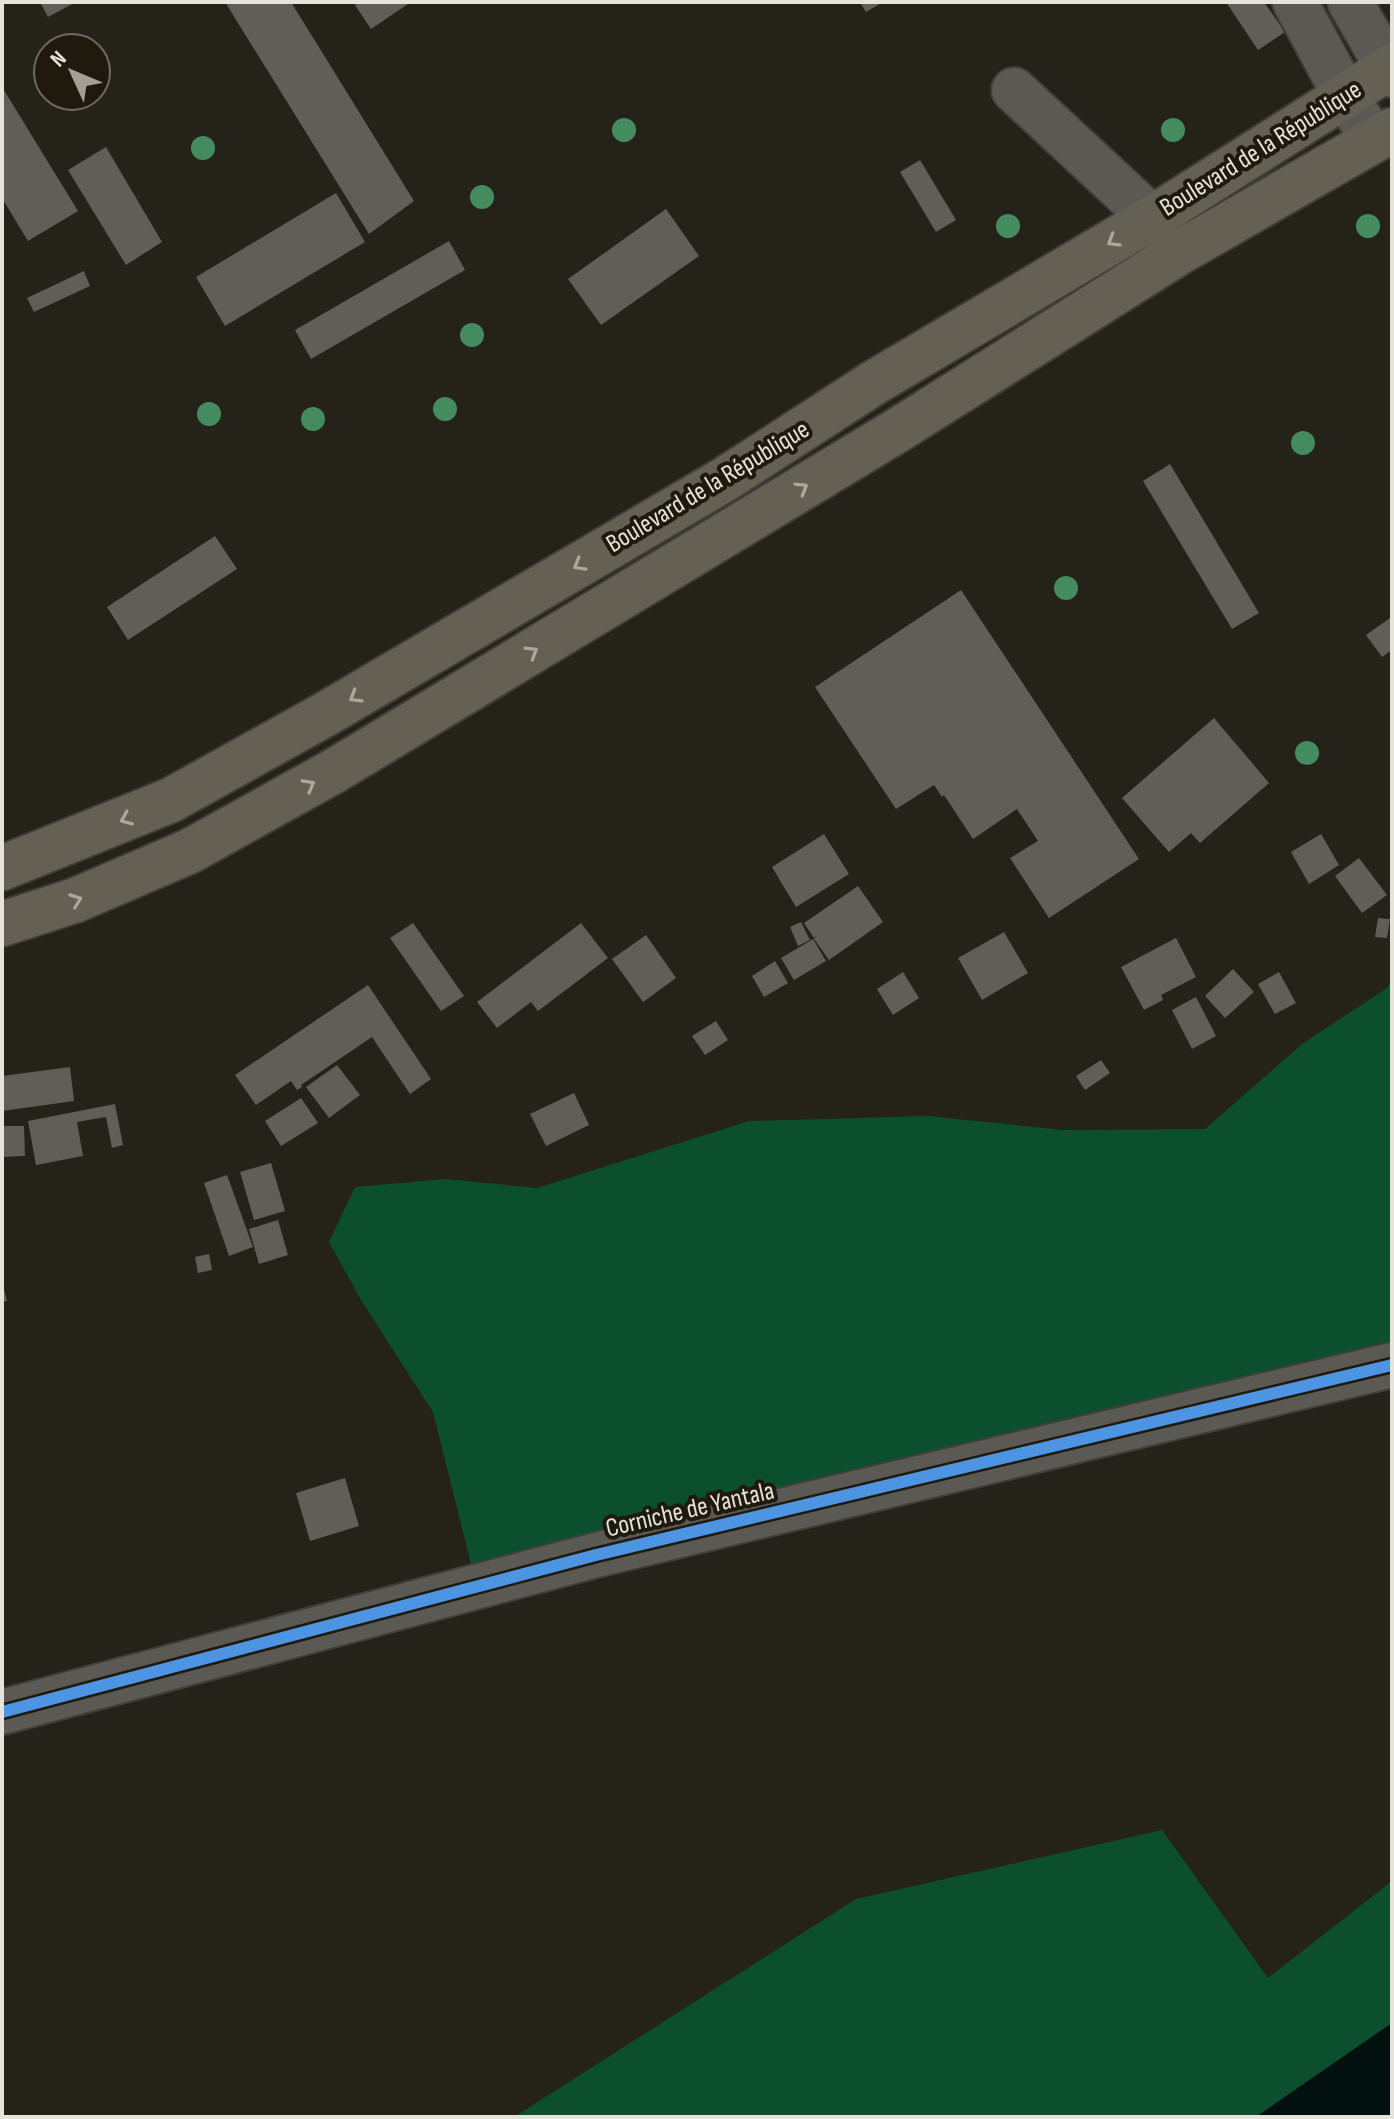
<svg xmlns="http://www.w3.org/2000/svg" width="1394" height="2119" font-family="'Sofia Sans Condensed',sans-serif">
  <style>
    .green { fill: #0b4f2e }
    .water { fill: #031010 }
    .building { fill: #605e57 }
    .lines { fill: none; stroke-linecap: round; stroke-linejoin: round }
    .minor-casing { stroke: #403e38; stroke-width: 48 }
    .major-casing { stroke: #403e38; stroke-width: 48 }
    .minor { stroke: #5b5954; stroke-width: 44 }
    .major { stroke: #656054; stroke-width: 44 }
    .cycleway-casing { stroke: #1f1a0d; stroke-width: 17 }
    .cycleway { stroke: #4d94e3; stroke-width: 12 }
    .tree { fill: #448c5f }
    .oneway { stroke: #aca89e }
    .labels { text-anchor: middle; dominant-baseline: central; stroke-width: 8; stroke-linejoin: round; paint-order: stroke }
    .street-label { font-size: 26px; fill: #e6e3da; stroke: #1f1a0d }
  </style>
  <rect width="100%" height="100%" fill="#25221a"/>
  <g class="green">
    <path d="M1392,979V1349L473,1572L433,1412L361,1300L329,1242L355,1187L445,1179L537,1188L749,1121L928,1116L1063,1130L1205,1129L1302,1044L1387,988Z"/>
    <path d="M1162,1830L1268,1978L1392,1881V2023L1256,2117H514L856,1899Z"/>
  </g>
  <path class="water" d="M1392,2023V2117H1256Z"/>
  <g class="building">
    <path d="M40,2H76L48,17Z"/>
    <path d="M225,2H291L414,201L369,234Z"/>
    <path d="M360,2H411L371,29L355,5Z"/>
    <path d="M860,2H883L866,12Z"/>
    <path d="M1226,2H1264L1285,32L1258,50Z"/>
    <path d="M2,87L78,211L28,241L2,198Z"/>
    <path d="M106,147L162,242L126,265L68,170Z"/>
    <path d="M920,160L956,220L936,232L900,172Z"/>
    <path d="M336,193L365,242L225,326L196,277Z"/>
    <path d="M666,209L699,256L601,325L568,279Z"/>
    <path d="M449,241L465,270L311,359L295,330Z"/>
    <path d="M84,271L90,286L34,312L27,298Z"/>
    <path d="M1170,464L1259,613L1232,629L1143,481Z"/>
    <path d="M215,536L237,569L128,640L107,607Z"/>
    <path d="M961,590L1139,859L1049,918L1010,858L1038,841L1017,809L973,839L944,795L942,797L934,785L896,809L815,687Z"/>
    <path d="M1390,618L1392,621V650L1382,657L1366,635Z"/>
    <path d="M1214,718L1269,783L1200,843L1191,833L1169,852L1122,798Z"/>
    <path d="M824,834L849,874L796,907L772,867Z"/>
    <path d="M1321,834L1339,865L1309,884L1291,852Z"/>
    <path d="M1359,858L1387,895L1362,913L1335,876Z"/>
    <path d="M858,886L883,922L829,960L814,939L817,936L814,938L804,923Z"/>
    <path d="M1378,918L1390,919L1387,938L1375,937Z"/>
    <path d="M801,922L810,940L798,946L790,927Z"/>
    <path d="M413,923L464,996L441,1011L390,938Z"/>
    <path d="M581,923L608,958L538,1011L531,1002L497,1028L477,1002Z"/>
    <path d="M1004,932L1028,973L982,1000L958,958Z"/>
    <path d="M646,935L676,978L643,1002L612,959Z"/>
    <path d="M1176,938L1196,977L1161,995L1163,1000L1144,1010L1121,967Z"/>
    <path d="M813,939L826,961L794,980L781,958Z"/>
    <path d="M775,961L788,983L764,997L752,976Z"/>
    <path d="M1233,969L1254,992L1225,1018L1205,996Z"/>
    <path d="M903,972L919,998L893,1015L877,989Z"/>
    <path d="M1279,972L1296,1003L1275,1014L1258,984Z"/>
    <path d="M368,985L431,1079L410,1094L372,1037L301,1085L302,1087L297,1090L291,1081L256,1105L235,1075Z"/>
    <path d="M1196,997L1216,1036L1192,1049L1172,1010Z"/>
    <path d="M716,1021L728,1040L705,1055L692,1036Z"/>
    <path d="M1101,1060L1110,1073L1085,1090L1076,1076Z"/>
    <path d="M337,1065L360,1095L329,1118L306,1087Z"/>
    <path d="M70,1067L74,1101L2,1111V1076Z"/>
    <path d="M574,1093L589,1125L546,1146L530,1114Z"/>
    <path d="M301,1098L318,1123L281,1146L265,1121Z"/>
    <path d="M115,1104L123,1145L112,1148L106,1117L77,1122L83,1156L36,1165L28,1121Z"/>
    <path d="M2,1126H24L25,1156L2,1157Z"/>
    <path d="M271,1163L285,1211L254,1220L240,1172Z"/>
    <path d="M227,1175L253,1247L229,1256L204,1183Z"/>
    <path d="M278,1220L288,1255L259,1264L249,1229Z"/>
    <path d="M209,1254L212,1270L198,1273L195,1257Z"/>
    <path d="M2,1281L7,1301L2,1302Z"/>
    <path d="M345,1478L359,1526L310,1541L296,1493Z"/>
  </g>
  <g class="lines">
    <defs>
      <g id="minor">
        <path d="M1295,2L1346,97L1374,140"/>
        <path d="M1350,2L1392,75"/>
        <path d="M1014,90L1152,218L1176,246"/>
        <path d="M2,1712L596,1555L1392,1365"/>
      </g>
      <g id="major">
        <path d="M2,868L171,800L324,715L727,478L875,382L1152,218L1392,66"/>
        <path d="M2,924L76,900L190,851L334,771L898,430L1180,252L1392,130"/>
      </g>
    </defs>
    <use href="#minor" class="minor-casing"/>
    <use href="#major" class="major-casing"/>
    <use href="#minor" class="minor"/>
    <use href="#major" class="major"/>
    <defs>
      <path id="cycleway" d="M2,1712L596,1555L1392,1365"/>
    </defs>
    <use href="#cycleway" class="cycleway-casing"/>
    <use href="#cycleway" class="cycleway"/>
  </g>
  <g class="tree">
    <circle cx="624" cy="130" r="12"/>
    <circle cx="1173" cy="130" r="12"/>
    <circle cx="203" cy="148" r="12"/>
    <circle cx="482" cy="197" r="12"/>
    <circle cx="1008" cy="226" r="12"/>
    <circle cx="1368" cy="226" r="12"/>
    <circle cx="472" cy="335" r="12"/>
    <circle cx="445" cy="409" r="12"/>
    <circle cx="209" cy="414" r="12"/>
    <circle cx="313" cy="419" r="12"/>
    <circle cx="1303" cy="443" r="12"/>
    <circle cx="1066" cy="588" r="12"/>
    <circle cx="1307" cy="753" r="12"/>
  </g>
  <defs><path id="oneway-chevron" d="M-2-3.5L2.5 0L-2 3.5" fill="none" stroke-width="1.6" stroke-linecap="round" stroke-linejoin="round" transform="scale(2)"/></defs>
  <g class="oneway">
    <use href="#oneway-chevron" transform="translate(1113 241) rotate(149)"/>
    <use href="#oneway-chevron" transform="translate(802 488) rotate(-31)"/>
    <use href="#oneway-chevron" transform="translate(579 565) rotate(150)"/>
    <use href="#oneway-chevron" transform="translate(532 652) rotate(-31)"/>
    <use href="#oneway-chevron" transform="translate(355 697) rotate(149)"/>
    <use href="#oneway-chevron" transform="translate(309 785) rotate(-29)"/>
    <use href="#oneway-chevron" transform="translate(126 819) rotate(157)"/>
    <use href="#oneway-chevron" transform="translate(76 900) rotate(-21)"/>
  </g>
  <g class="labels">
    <g class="street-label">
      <text transform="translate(1261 149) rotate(-32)">Boulevard de la République</text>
      <text transform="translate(708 487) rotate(-31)">Boulevard de la République</text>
      <text transform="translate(690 1510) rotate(-13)">Corniche de Yantala</text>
    </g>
  </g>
  <rect width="1394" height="2119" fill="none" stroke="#e6e3da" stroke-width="8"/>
  <g transform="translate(72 72) rotate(314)"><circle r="38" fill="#1f1a0d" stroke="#6f6a5f" stroke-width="2"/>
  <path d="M0-6L14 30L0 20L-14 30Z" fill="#a29f97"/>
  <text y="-12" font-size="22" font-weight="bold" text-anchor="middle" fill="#e6e3da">N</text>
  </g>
</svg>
